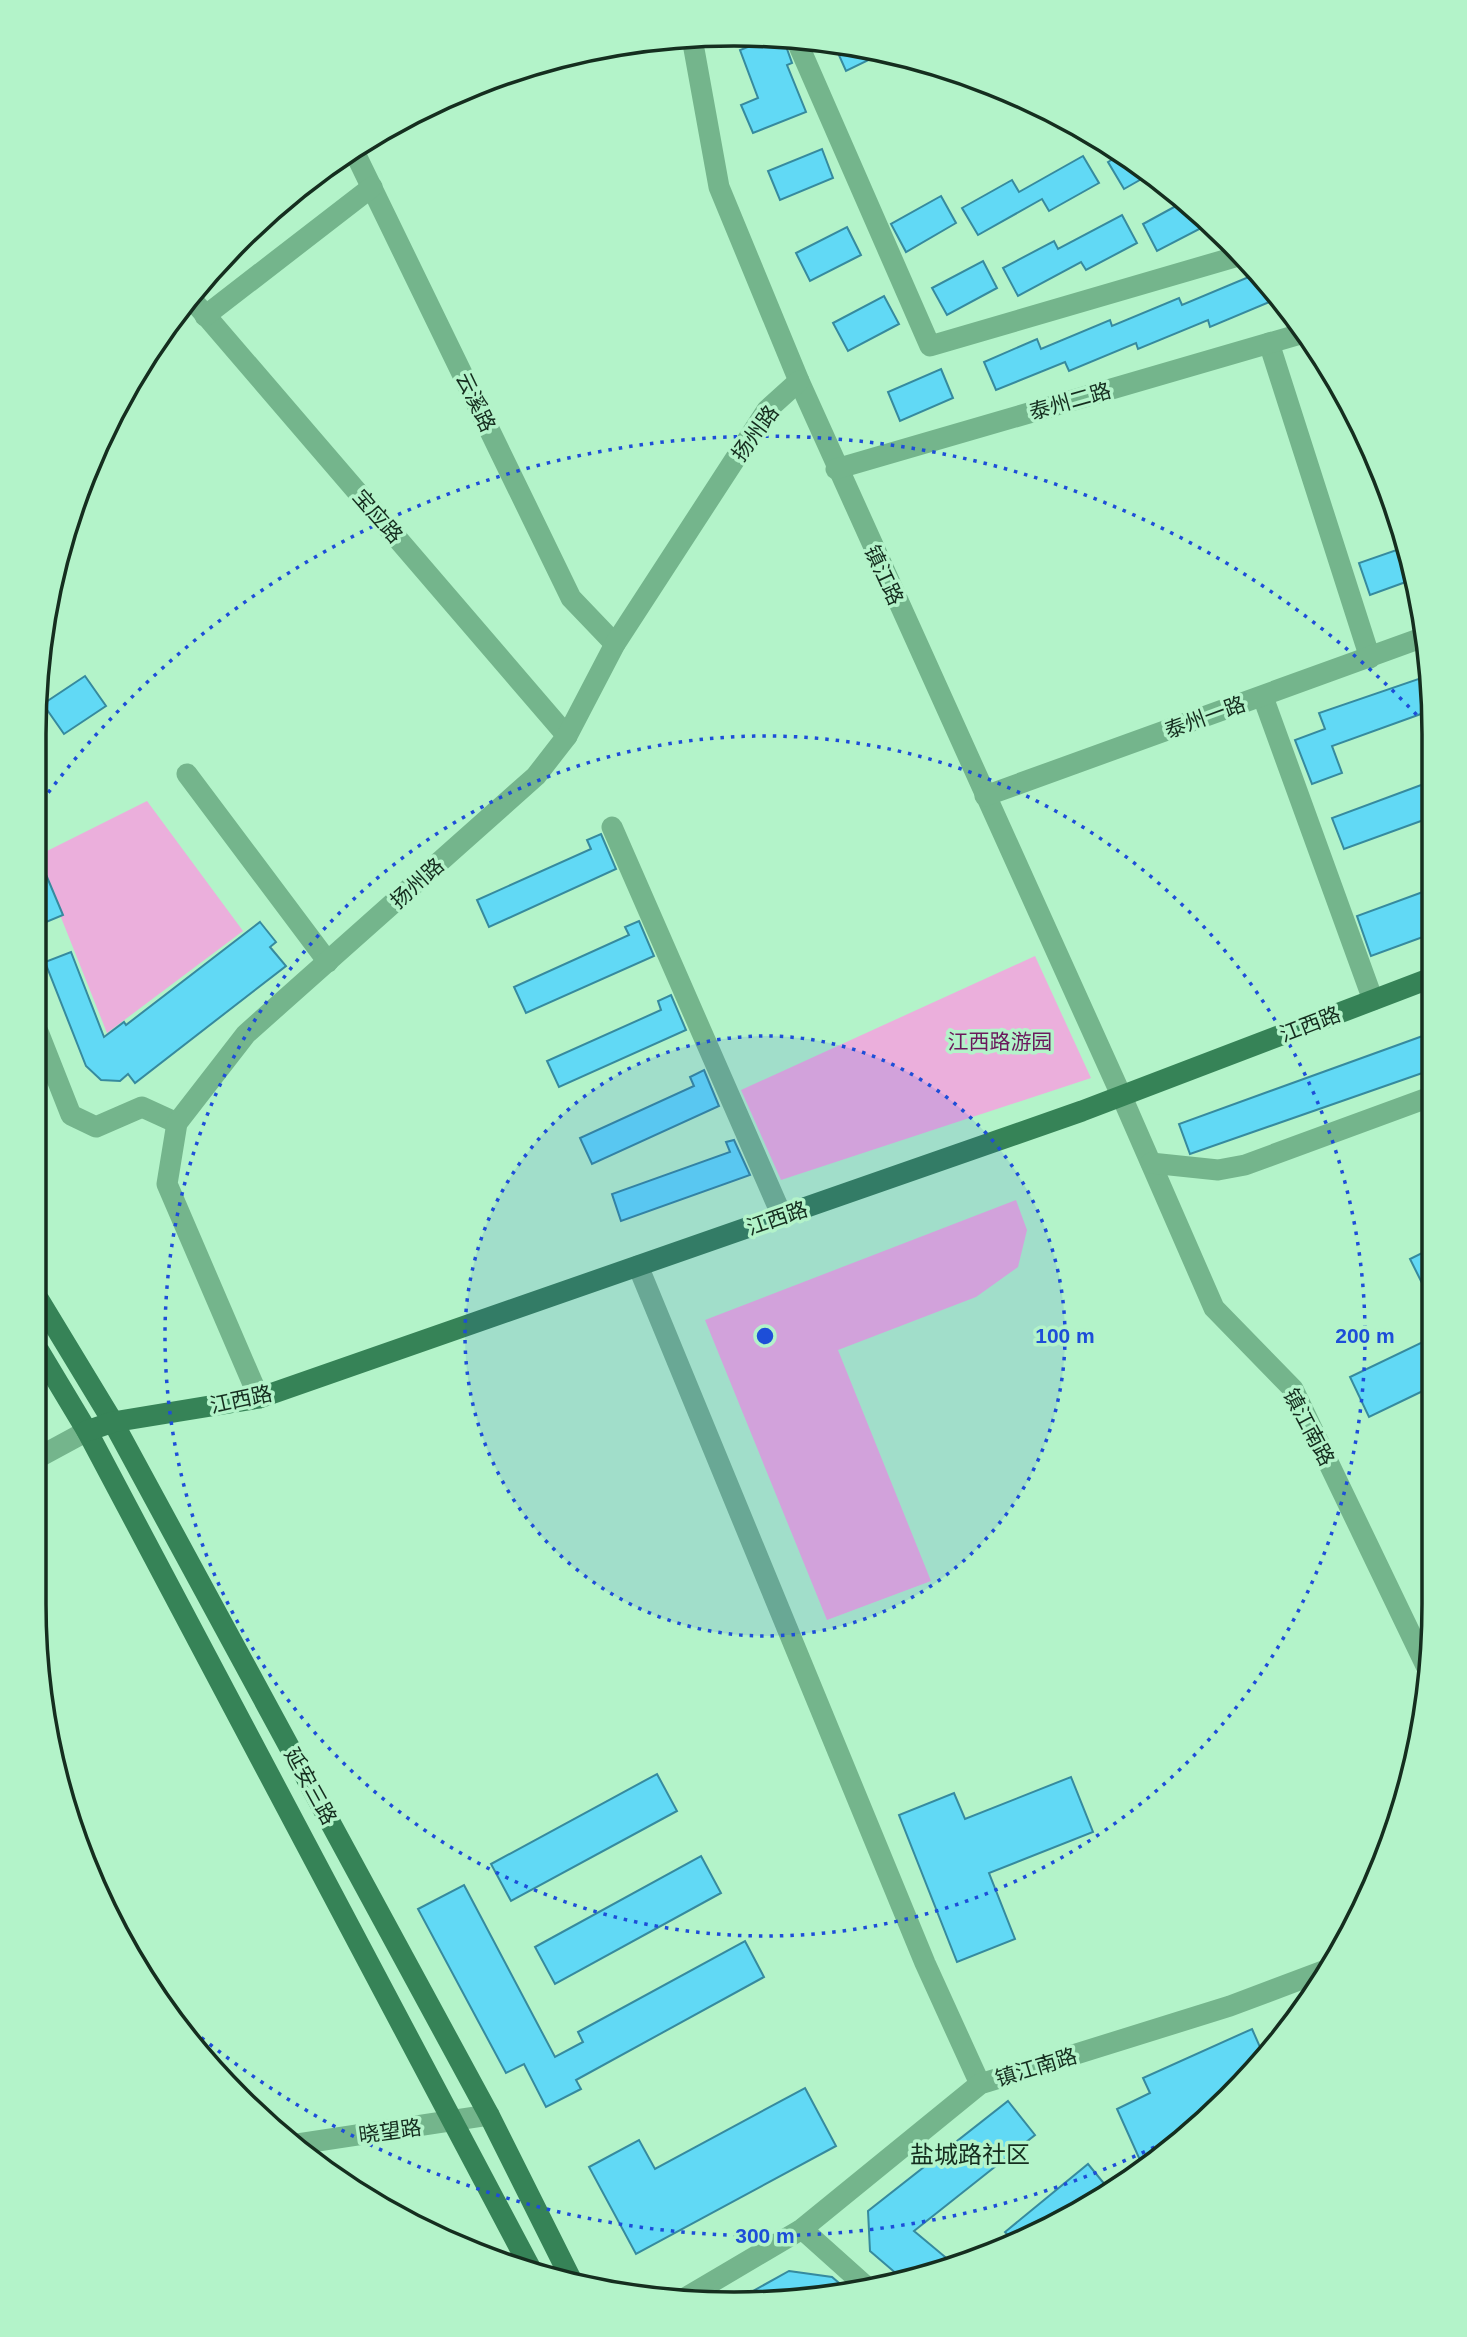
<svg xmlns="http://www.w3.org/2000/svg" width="1467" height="2337" font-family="Helvetica,'Noto Sans SC',sans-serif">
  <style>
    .green { fill: #ebafdc }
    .building { fill: #61d9f5; stroke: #368a9e; stroke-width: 2 }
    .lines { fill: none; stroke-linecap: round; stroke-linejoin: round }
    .minor { stroke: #74b58c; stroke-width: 21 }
    .major { stroke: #368357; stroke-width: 21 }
    .ring { fill: none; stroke: #1d4ed8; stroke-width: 3.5; stroke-dasharray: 3.5 7 }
    .labels { text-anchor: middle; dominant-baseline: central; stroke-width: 7; stroke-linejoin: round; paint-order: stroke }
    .street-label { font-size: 21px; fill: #152e1f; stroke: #b3f3c9 }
    .park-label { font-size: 21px; fill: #6a195c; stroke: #b3f3c9 }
    .quarter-label { font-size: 24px; fill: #152e1f; stroke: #b3f3c9 }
    .rim { fill: none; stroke: #152e1f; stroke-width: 3.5 }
    .centre { fill: #1d4ed8; stroke: #b3f3c9; stroke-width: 3.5 }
    .ring-label { font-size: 21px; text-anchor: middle; font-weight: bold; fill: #1d4ed8; stroke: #b3f3c9; stroke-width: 7; stroke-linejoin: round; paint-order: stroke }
  </style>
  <rect width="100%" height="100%" fill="#b3f3c9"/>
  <g class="green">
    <path d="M147,801L243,931L107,1033L39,862V855Z"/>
    <path d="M1035,956L1091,1078L781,1180L741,1090Z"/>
    <path d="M1016,1200L1027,1230L1018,1267L976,1297L838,1350L931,1581L827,1620L705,1320Z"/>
  </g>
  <g class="building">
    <path d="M779,35H782L792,63L787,65L806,112L753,133L741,105L758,98L740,50Z"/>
    <path d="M834,44L866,49L885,52L846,71Z"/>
    <path d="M822,149L833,178L780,200L768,171Z"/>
    <path d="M1122,154L1126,157L1152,173L1124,189L1108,162Z"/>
    <path d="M1083,156L1099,183L1049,211L1042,199L978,235L962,208L1012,180L1019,192Z"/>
    <path d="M941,196L956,223L906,252L891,224Z"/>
    <path d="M1185,201L1209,224L1157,251L1143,224Z"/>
    <path d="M1122,215L1137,243L1086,270L1081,262L1018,296L1003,268L1054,241L1058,249Z"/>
    <path d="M847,227L861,255L810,281L796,253Z"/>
    <path d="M983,261L997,288L947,315L932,288Z"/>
    <path d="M1251,276L1254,281L1264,277L1279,298L1210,327L1208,320L1138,349L1136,343L1069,371L1065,362L996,390L984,362L1037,339L1041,349L1110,320L1112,326L1179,298L1182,305Z"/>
    <path d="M884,296L899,324L848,351L833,323Z"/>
    <path d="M941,369L953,398L900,421L888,392Z"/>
    <path d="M1408,546L1414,579L1370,595L1359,563Z"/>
    <path d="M1430,675L1432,710L1332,746L1342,773L1312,784L1295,740L1325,729L1319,713Z"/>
    <path d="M85,676L106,706L64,734L43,704Z"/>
    <path d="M1432,781V817L1344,849L1332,818Z"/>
    <path d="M601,834L616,869L489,927L477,900L591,849L587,840Z"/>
    <path d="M39,858L63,915L39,925Z"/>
    <path d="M1431,889V934L1371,956L1357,916Z"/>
    <path d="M639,921L654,956L526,1013L514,987L629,935L625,927Z"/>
    <path d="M260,922L276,942L270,947L286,966L135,1083L128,1074L120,1081L101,1080L86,1066L45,962L71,952L104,1037L124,1022L126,1025Z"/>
    <path d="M671,995L686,1030L559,1087L547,1061L661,1010L658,1001Z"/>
    <path d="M1431,1033V1070L1190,1154L1179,1124Z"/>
    <path d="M704,1070L719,1106L592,1164L580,1138L694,1086L690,1077Z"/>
    <path d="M734,1140L750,1175L621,1221L612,1194L730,1152L726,1142Z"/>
    <path d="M1430,1249V1299L1410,1259Z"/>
    <path d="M1429,1339V1388L1369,1417L1350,1377Z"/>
    <path d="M657,1774L677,1811L511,1901L491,1864Z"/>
    <path d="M1071,1777L1093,1832L989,1873L1015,1939L957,1962L899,1815L954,1793L965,1819Z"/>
    <path d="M701,1856L721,1893L555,1984L535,1947Z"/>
    <path d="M464,1885L555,2057L583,2042L578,2032L745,1941L764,1977L576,2080L581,2089L546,2107L524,2064L506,2073L418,1909Z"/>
    <path d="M1252,2029L1264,2056L1204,2121L1174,2135L1178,2143L1144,2169L1117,2109L1150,2093L1143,2078Z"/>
    <path d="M805,2088L836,2146L636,2254L589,2167L639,2140L655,2169Z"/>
    <path d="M1008,2101L1035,2135L914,2231L956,2266L906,2282L870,2251L868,2211Z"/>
    <path d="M1088,2164L1111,2192L1015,2243L1005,2232Z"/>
    <path d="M789,2271L832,2277L851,2293L824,2298L735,2301Z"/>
  </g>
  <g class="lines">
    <g class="minor">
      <path d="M795,37L930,346L1242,255"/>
      <path d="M692,38L719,187L799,381L1122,1097L1214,1308L1293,1389L1428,1670"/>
      <path d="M353,149L571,598L615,644"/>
      <path d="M189,296L567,736"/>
      <path d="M205,316L372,187"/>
      <path d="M1269,343L1370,658"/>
      <path d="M836,469L1304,333"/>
      <path d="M1263,697L1373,1000"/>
      <path d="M187,774L328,962"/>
      <path d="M985,796L1424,637"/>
      <path d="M612,827L782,1216"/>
      <path d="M39,1034L71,1115L96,1127L142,1107L177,1123"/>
      <path d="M1151,1163L1218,1170L1245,1165L1430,1097"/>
      <path d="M638,1266L925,1963L980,2084"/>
      <path d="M259,1398L167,1184L177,1123L246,1034L536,776L567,736L615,644L767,410L799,381"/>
      <path d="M39,1457L87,1431"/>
      <path d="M291,2145L489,2115"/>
      <path d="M802,2229L869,2289"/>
      <path d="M680,2301L802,2229L980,2084L1230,2006L1323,1971"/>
    </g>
    <g class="major">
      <path d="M39,1300L113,1422L489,2115L571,2279"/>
      <path d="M39,1351L87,1431L532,2271"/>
      <path d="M87,1431L113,1422L259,1398L1082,1111L1431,978"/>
    </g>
  </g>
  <circle cx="765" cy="1336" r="300" fill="#1d4ed8" fill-opacity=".12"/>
  <g class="ring">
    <circle cx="765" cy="1336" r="300"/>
    <circle cx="765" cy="1336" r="600"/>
    <path d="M1201 2123A900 900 0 0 1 163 2005M42 801A900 900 0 0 1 1429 728"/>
  </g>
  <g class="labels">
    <g class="street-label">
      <text transform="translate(1070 401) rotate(-16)">泰州二路</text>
      <text transform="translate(476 402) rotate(64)">云溪路</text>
      <text transform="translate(755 433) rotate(-54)">扬州路</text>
      <text transform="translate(378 516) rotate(49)">宝应路</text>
      <text transform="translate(884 575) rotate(65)">镇江路</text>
      <text transform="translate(1205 717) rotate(-20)">泰州一路</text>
      <text transform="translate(417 883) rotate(-42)">扬州路</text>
      <text transform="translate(1310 1024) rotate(-21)">江西路</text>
      <text transform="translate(777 1218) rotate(-19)">江西路</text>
      <text transform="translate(241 1399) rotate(-12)">江西路</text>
      <text transform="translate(1309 1427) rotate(62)">镇江南路</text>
      <text transform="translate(311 1786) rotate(61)">延安三路</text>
      <text transform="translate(1036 2067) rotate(-17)">镇江南路</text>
      <text transform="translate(390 2131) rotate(-8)">晓望路</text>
    </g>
    <g class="park-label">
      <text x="1000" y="1041">江西路游园</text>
    </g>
    <g class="quarter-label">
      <text x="970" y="2154">盐城路社区</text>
    </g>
  </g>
  <path d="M0 0H1467V2337H0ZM734 46H734A688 688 0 0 1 1422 734V1604A688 688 0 0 1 734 2292H734A688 688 0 0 1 46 1604V734A688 688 0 0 1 734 46Z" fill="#b3f3c9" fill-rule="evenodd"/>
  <path class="rim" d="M734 46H734A688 688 0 0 1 1422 734V1604A688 688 0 0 1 734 2292H734A688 688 0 0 1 46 1604V734A688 688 0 0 1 734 46Z"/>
  <circle cx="765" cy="1336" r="10" class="centre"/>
  <g class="ring-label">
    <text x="1065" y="1343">100 m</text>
    <text x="1365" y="1343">200 m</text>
    <text x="765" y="2243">300 m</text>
  </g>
</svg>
